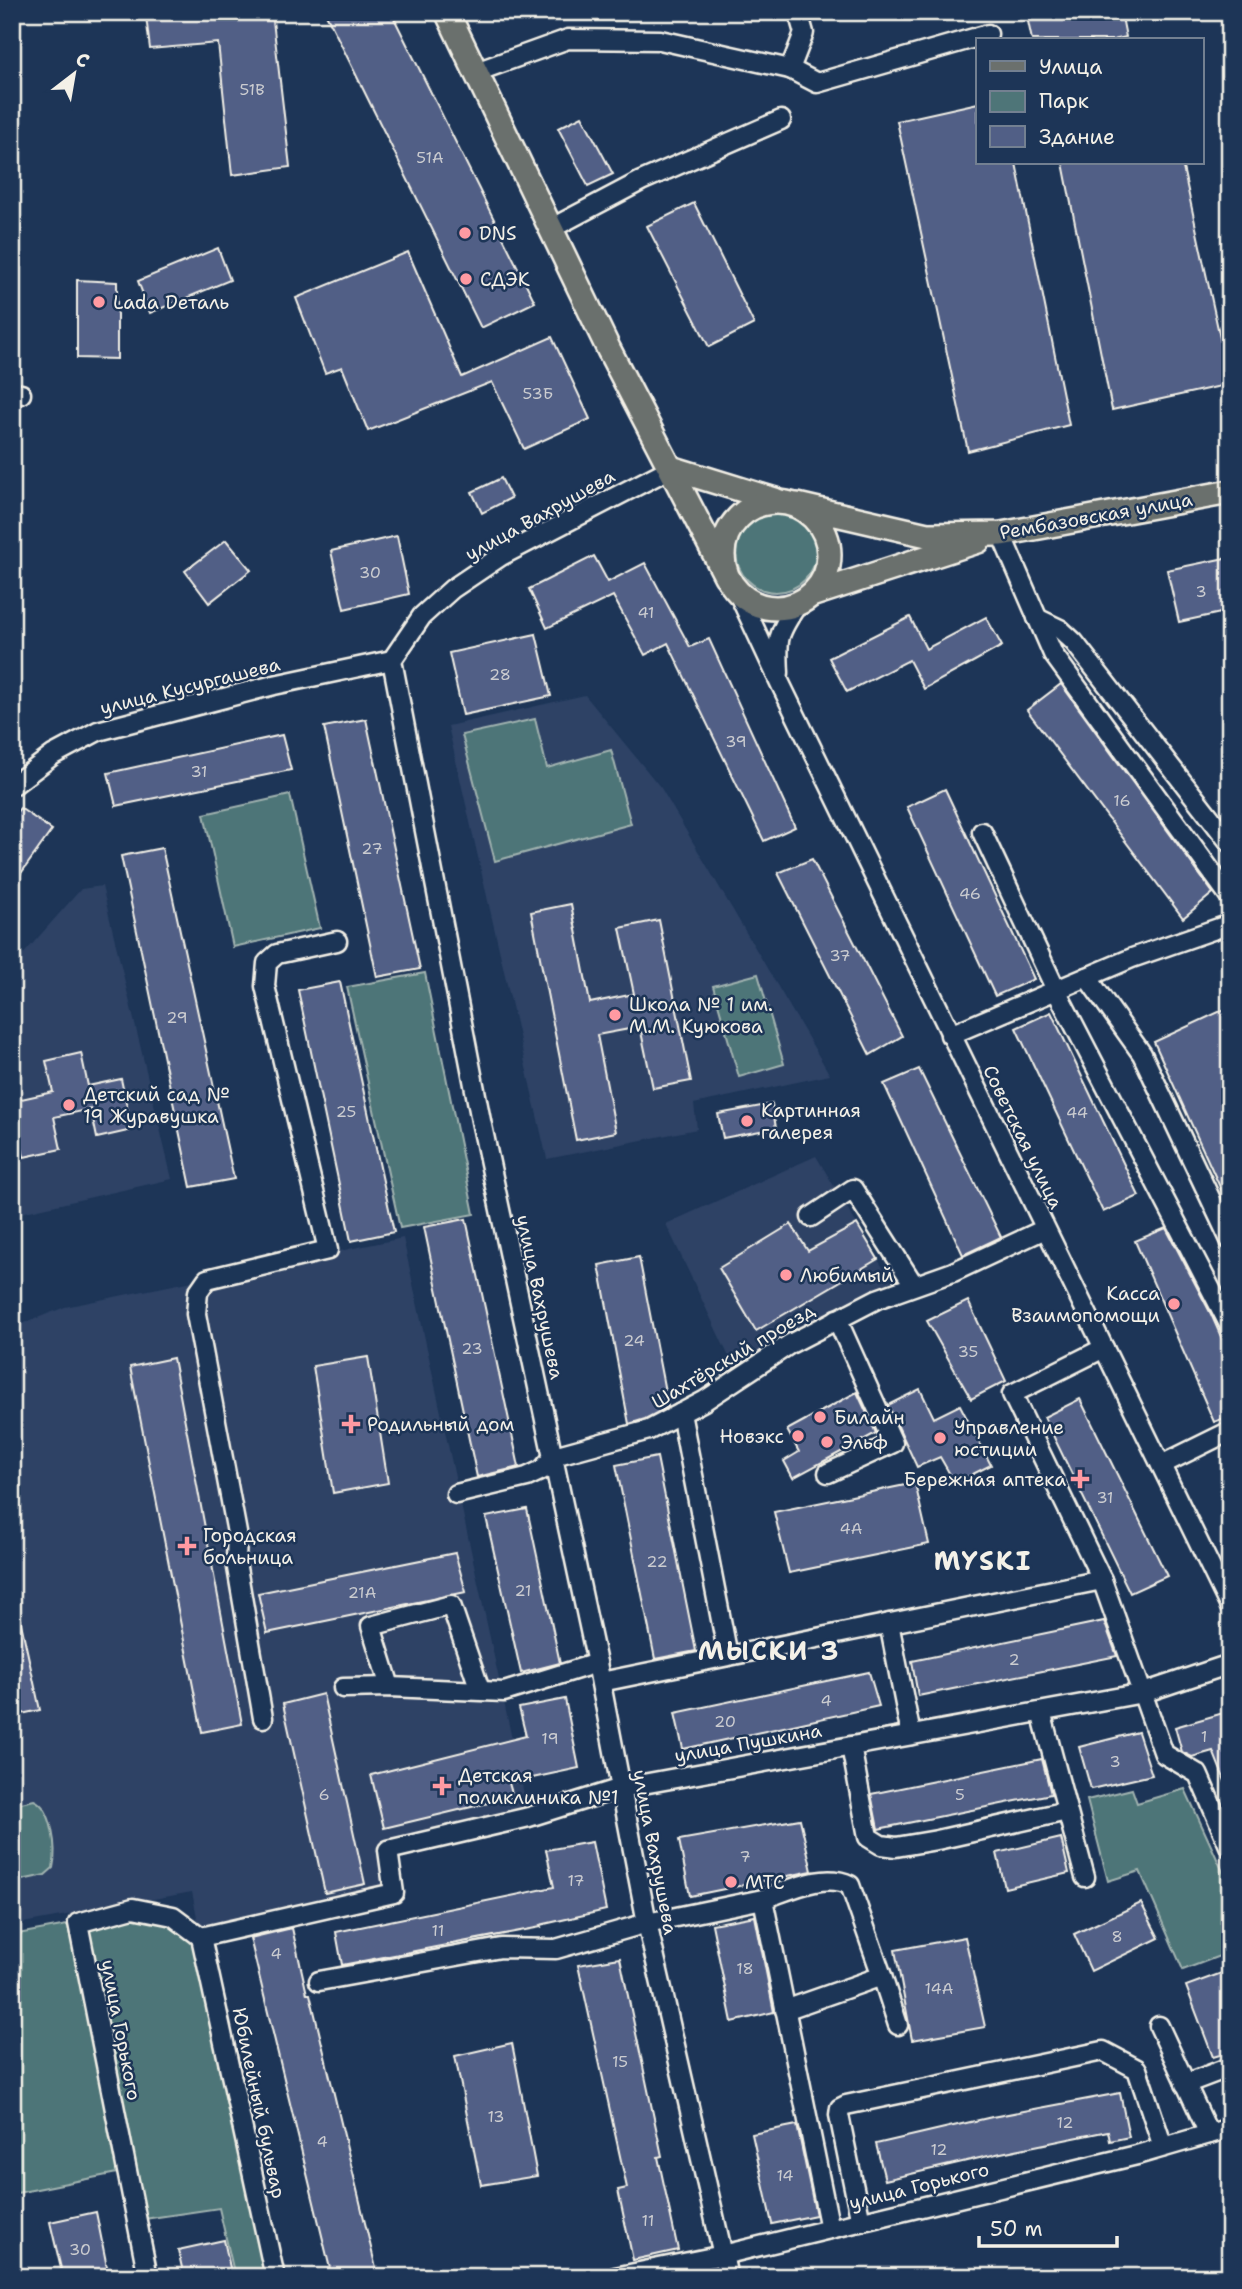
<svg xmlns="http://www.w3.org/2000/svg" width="1242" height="2289" font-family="'Shantell Sans',sans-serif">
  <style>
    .built { fill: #2d4265 }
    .green { fill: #4e7578; stroke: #a1b3b0; stroke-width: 2 }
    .building { fill: #515f86; stroke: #f4f1e8; stroke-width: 2 }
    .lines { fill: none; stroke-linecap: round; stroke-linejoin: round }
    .minor-casing { stroke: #f4f1e8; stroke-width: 23 }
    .major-casing { stroke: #f4f1e8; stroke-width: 28 }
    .minor { stroke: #1d3557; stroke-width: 18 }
    .major { stroke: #6b706d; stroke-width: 23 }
    .poi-dot { fill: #ff9aa2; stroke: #1d3557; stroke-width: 2.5 }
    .labels { text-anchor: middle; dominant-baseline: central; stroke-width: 5; stroke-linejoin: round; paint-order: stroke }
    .number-label { font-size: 16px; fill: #cbccd0 }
    .poi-label { font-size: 19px; fill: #f4f1e8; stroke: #1d3557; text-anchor: start }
    .street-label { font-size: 19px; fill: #f4f1e8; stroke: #1d3557 }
    .district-label { font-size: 26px; font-weight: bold; letter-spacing: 2px; fill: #f4f1e8; stroke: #1d3557 }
  </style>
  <rect width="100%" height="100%" fill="#1d3557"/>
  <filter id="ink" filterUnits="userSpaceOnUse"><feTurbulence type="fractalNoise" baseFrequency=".0143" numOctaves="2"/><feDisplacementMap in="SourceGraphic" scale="14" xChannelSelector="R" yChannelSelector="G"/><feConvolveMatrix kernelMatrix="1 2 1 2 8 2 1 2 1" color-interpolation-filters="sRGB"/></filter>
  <g filter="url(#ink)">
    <g class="built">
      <path d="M585,695L661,788L830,1075L694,1104L697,1129L547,1159L448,726Z"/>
      <path d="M102,886L172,1179L12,1215V967L81,889Z"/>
      <path d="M816,1156L897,1291L739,1378L666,1224Z"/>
      <path d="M403,1238L529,1817L388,1850L394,1893L201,1937L192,1892L12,1925V1328L65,1307Z"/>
    </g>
    <g class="green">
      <circle cx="776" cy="552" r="40"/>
      <path d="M535,719L547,768L611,750L631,824L495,861L462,735Z"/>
      <path d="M290,795L320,928L233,947L204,814Z"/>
      <path d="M425,973L474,1214L400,1228L347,987Z"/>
      <path d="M758,974L784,1064L739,1077L713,986Z"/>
      <path d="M1132,1789L1137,1803L1185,1789L1230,1887V1952L1183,1970L1140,1871L1108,1881L1087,1800Z"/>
      <path d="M34,1800C53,1808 57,1850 53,1868L45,1875L12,1882V1805Z"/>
      <path d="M133,1908L201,1937L275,2277H235L219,2208L137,2220L127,2171L12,2194V1935L78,1923Z"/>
    </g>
    <g class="building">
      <path d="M181,12H272L290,167L232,175L218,43L150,49L146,16Z"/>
      <path d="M325,12H391L535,302L481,328Z"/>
      <path d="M1026,12H1121L1126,37L1113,40H1032Z"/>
      <path d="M978,103V163H1016L1069,425L968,451L897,121Z"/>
      <path d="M582,116L613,174L588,186L558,128Z"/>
      <path d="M1063,163H1182L1230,384L1112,410Z"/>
      <path d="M694,203L754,324L709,347L647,226Z"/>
      <path d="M218,248L230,280L150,313L138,281Z"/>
      <path d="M408,252L462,377L552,337L590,419L524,449L492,382L368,431L342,367L325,373L296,298Z"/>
      <path d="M77,280L117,282V359L77,358Z"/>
      <path d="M501,478L511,498L482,513L472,492Z"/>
      <path d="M397,536L409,594L344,609L331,551Z"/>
      <path d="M226,540L251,570L209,603L185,571Z"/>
      <path d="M594,556L608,582L645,563L690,647L709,639L795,827L764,841L668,643L645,655L613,596L547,628L529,589Z"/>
      <path d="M1230,557V611L1179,622L1167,570Z"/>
      <path d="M910,617L926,649L986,617L1002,646L924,689L909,660L847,692L829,658Z"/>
      <path d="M536,634L551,696L463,715L449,653Z"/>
      <path d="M1061,684L1213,893L1183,918L1027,710Z"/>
      <path d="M366,719L420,969L377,977L324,727Z"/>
      <path d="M282,735L291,770L116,806L108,773Z"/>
      <path d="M945,789L1034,979L995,996L907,807Z"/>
      <path d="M20,808L52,830L12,886V818Z"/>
      <path d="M162,848L234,1179L191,1187L121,856Z"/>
      <path d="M812,859L902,1036L870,1055L778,873Z"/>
      <path d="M571,904L590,1003L634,994L620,928L659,920L691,1081L653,1088L640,1027L597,1035L616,1132L576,1140L531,912Z"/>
      <path d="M340,982L394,1232L351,1241L298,990Z"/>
      <path d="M1223,1010L1230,1024V1209L1154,1042Z"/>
      <path d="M1051,1012L1139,1196L1103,1212L1016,1028Z"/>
      <path d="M81,1053L88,1086L121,1079L132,1130L97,1138L91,1109L54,1117L61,1149L24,1157L17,1126L12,1127V1101L53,1092L46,1061Z"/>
      <path d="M919,1069L1001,1237L963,1255L884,1084Z"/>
      <path d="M772,1104L776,1128L723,1138L718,1114Z"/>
      <path d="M466,1219L519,1467L477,1477L424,1227Z"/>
      <path d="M791,1224L808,1251L857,1224L878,1259L756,1331L719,1268Z"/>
      <path d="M1166,1228L1211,1314L1230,1357V1416L1214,1422L1135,1241Z"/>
      <path d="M639,1257L668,1407L645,1419L629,1424L599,1265Z"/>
      <path d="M968,1301L1006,1381L971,1399L927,1321Z"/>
      <path d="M368,1357L388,1483L333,1493L313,1366Z"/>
      <path d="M173,1358L242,1724L202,1732L130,1367Z"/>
      <path d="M920,1389L934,1418L960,1405L991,1465L955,1483L940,1457L917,1467L888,1405Z"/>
      <path d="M857,1392L876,1433L793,1478L784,1461L799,1452L787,1430Z"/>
      <path d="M1080,1399L1167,1576L1130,1593L1044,1417Z"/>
      <path d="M657,1457L696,1651L655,1659L616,1465Z"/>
      <path d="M915,1483L929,1544L789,1573L774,1512Z"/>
      <path d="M527,1509L560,1663L521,1673L486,1517Z"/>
      <path d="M455,1553L466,1592L267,1633L258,1593Z"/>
      <path d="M19,1614L40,1710L12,1716V1615Z"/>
      <path d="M1104,1621L1117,1656L918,1696L912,1661Z"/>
      <path d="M869,1672L879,1706L683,1749L675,1713Z"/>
      <path d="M323,1694L365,1884L325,1893L283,1704Z"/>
      <path d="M565,1699L579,1768L509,1783L513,1797L384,1828L371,1775L526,1736L519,1708Z"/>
      <path d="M1230,1711V1791H1229L1213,1751L1192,1757L1182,1752L1175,1727Z"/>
      <path d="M1138,1732L1152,1775L1091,1789L1079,1747Z"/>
      <path d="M1042,1759L1051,1794L878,1829L871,1794Z"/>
      <path d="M800,1819L812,1871L690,1896L679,1840Z"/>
      <path d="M1061,1838L1069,1873L1005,1888L997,1853Z"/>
      <path d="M592,1842L606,1910L540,1925L541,1927L342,1965L336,1932L554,1887L546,1850Z"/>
      <path d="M1141,1903L1159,1938L1091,1971L1074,1934Z"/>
      <path d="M755,1916L774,2012L732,2022L712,1924Z"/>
      <path d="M292,1928L307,1994H310L378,2277H332L250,1938Z"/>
      <path d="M965,1937L985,2027L912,2040L895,1950Z"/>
      <path d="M620,1958L662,2156L658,2157L678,2250L633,2260L618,2190L627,2188L578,1965Z"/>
      <path d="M1230,1970V2052L1213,2057L1186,1986Z"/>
      <path d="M512,2043L537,2176L481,2185L455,2056Z"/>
      <path d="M1120,2093L1129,2137L1110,2141L1108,2131L1001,2153L885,2180L876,2144L992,2117Z"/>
      <path d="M797,2125L816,2215L772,2224L752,2134Z"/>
      <path d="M96,2212L109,2277H63L50,2222Z"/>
      <path d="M224,2240L232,2277H184L178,2250Z"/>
    </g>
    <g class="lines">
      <defs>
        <g id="minor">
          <path d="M790,69L804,33L798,12"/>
          <path d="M476,72L568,39L660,40L790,69L817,83L988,34"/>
          <path d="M552,228L641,181L781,120"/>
          <path d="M12,393L21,394"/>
          <path d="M671,468L501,556L452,589L422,616L392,660L481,1121L597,1663L647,1923L728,2277"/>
          <path d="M1001,534L1053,654L1230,897"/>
          <path d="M738,593L780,683L1230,1607"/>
          <path d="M1037,618L1060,629L1074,642L1230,843"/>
          <path d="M779,673C777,638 777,635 797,605"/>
          <path d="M12,786L53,755L98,731L274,685L392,660"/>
          <path d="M982,832L1056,990L1230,1326"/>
          <path d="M1087,977L1142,1054L1230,1240"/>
          <path d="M950,1035L1132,958L1230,924"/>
          <path d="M811,1217L853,1189L914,1285"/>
          <path d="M681,1413L728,1656"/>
          <path d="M1161,1465L1230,1431"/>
          <path d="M828,1473L893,1443L837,1319"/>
          <path d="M456,1494L527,1477L542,1470L554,1456L649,1430L704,1401L790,1344L877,1299L953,1272L1045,1229"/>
          <path d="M1102,1580L1164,1754L1198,1774L1230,1848"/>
          <path d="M889,1623L911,1735"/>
          <path d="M601,1682L1102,1580L1012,1394L1104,1348"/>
          <path d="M390,1687L371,1626L451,1605L480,1690"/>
          <path d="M343,1688L390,1687L504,1692L597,1663"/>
          <path d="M1041,1712L1085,1877"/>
          <path d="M263,1718L236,1562L237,1533L196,1314L198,1292L207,1279L328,1250L265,986L267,963L277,954L337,941"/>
          <path d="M851,1746L868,1837L881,1845L896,1847L937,1840L1067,1811"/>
          <path d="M763,1899C790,1890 824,1872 850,1885L882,1976"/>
          <path d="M201,1937L394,1893L388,1850L529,1817L621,1788L1143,1693L1230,1664"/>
          <path d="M201,1937L275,2277"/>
          <path d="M319,1981L501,1948L556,1949L647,1923L763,1899L830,2229"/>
          <path d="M785,2010L882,1976L898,2025"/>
          <path d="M1159,2026L1209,2134"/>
          <path d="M1185,2084L1230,2067"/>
          <path d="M861,2222L839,2115L840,2108L846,2105L1103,2051L1137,2069L1163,2147"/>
          <path d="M148,2277L78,1923L133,1908L173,1916L201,1937"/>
          <path d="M615,2277L723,2255L830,2229L1137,2155L1230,2128"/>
        </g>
        <g id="major">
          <path d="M447,12L609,350L726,576"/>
          <path d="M671,468L775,500"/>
          <circle cx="776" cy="555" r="53"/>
          <path d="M797,505L927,535L1001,534L1230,492"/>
          <path d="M814,594L978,541"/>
        </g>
      </defs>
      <use href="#minor" class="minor-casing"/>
      <use href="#major" class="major-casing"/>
      <use href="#minor" class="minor"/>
      <use href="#major" class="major"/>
    </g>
  </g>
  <g class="poi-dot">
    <circle cx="465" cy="233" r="7"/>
    <circle cx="466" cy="279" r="7"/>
    <circle cx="99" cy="302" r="7"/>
    <circle cx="615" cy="1015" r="7"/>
    <circle cx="69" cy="1105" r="7"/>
    <circle cx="747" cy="1121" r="7"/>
    <circle cx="786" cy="1275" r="7"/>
    <circle cx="1174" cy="1304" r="7"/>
    <circle cx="820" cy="1417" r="7"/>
    <path d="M347.5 1413.5h7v7h7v7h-7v7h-7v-7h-7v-7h7z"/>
    <circle cx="798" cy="1436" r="7"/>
    <circle cx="940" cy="1438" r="7"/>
    <circle cx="827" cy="1442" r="7"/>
    <path d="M1076.5 1468.5h7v7h7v7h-7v7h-7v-7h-7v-7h7z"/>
    <path d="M183.5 1535.5h7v7h7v7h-7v7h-7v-7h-7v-7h7z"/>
    <path d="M438.5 1775.5h7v7h7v7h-7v7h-7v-7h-7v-7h7z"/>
    <circle cx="731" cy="1882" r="7"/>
  </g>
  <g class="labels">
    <g class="number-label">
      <text x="252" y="89">51В</text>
      <text x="430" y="157">51А</text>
      <text x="538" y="393">53Б</text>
      <text x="370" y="572">30</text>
      <text x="1201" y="591">3</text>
      <text x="646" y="612">41</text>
      <text x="500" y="674">28</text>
      <text x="736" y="741">39</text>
      <text x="199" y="771">31</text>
      <text x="1122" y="800">16</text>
      <text x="372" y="848">27</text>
      <text x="970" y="893">46</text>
      <text x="840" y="955">37</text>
      <text x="177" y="1017">29</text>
      <text x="346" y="1111">25</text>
      <text x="1077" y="1112">44</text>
      <text x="634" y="1340">24</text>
      <text x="472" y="1348">23</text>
      <text x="968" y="1351">35</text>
      <text x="1105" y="1497">31</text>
      <text x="851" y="1528">4А</text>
      <text x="657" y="1561">22</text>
      <text x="523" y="1590">21</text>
      <text x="362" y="1592">21А</text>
      <text x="1014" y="1659">2</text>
      <text x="826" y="1700">4</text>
      <text x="725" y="1721">20</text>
      <text x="1204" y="1736">1</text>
      <text x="550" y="1738">19</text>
      <text x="1115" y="1761">3</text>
      <text x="324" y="1794">6</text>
      <text x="960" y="1794">5</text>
      <text x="745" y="1856">7</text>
      <text x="576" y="1880">17</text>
      <text x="438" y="1930">11</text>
      <text x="1117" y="1936">8</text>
      <text x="276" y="1953">4</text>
      <text x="745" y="1968">18</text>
      <text x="939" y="1988">14А</text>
      <text x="620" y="2061">15</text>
      <text x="496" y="2116">13</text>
      <text x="1065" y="2122">12</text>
      <text x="322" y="2141">4</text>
      <text x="939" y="2149">12</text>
      <text x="785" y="2175">14</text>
      <text x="648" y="2220">11</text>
      <text x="80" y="2249">30</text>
    </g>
    <g class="poi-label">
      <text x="479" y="233">DNS</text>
      <text x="480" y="279">СДЭК</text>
      <text x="113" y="302">Lada Dеталь</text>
      <text x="629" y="1004">Школа № 1 им.<tspan x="629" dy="22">М.М. Куюкова</tspan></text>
      <text x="83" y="1094">Детский сад №<tspan x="83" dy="22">19 Журавушка</tspan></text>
      <text x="761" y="1110">Картинная<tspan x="761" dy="22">галерея</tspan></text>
      <text x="800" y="1275">Любимый</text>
      <text x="1160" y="1293" text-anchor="end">Касса<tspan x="1160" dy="22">Взаимопомощи</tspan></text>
      <text x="834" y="1417">Билайн</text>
      <text x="367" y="1424">Родильный дом</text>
      <text x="954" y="1427">Управление<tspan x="954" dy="22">юстиции</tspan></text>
      <text x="784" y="1436" text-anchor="end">Новэкс</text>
      <text x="841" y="1442">Эльф</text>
      <text x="1066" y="1479" text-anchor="end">Бережная аптека</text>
      <text x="203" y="1535">Городская<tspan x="203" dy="22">больница</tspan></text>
      <text x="458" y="1775">Детская<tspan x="458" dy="22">поликлиника №1</tspan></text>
      <text x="745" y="1882">МТС</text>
    </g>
    <g class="street-label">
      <text transform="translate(540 515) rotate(-29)">улица Вахрушева</text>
      <text transform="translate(1096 516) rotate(-10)">Рембазовская улица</text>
      <text transform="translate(190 686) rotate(-14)">улица Кусургашева</text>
      <text transform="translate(1023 1137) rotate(64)">Советская улица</text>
      <text transform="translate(540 1297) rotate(78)">улица Вахрушева</text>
      <text transform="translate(733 1356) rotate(-31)">Шахтёрский проезд</text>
      <text transform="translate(748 1743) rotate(-10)">улица Пушкина</text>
      <text transform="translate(655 1852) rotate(79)">улица Вахрушева</text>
      <text transform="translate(121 2030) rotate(79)">улица Горького</text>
      <text transform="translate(259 2103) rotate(78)">Юбилейный бульвар</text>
      <text transform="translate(919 2186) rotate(-14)">улица Горького</text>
    </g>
    <g class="district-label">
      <text x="983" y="1560">MYSKI</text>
      <text x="769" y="1650">МЫСКИ 3</text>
    </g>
  </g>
  <rect width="1242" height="2289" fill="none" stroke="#1d3557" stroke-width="42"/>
  <rect x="21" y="21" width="1200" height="2247" fill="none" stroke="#f4f1e8" stroke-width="2.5" filter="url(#ink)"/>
  <rect x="976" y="38" width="228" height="126" fill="#1d3557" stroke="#738091" stroke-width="2"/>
  <rect x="990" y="61" width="35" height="10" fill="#6b706d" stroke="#738091" stroke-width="2"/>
  <text x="1039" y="74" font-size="21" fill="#f4f1e8">Улица</text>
  <rect x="990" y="91" width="35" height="21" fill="#4e7578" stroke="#738091" stroke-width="2"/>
  <text x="1039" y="108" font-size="21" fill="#f4f1e8">Парк</text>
  <rect x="990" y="126" width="35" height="21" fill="#515f86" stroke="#738091" stroke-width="2"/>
  <text x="1039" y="144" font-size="21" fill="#f4f1e8">Здание</text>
  <g transform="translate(74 74) rotate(31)" stroke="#1d3557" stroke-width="5" paint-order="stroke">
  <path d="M0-5L12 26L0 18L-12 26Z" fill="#f4f1e8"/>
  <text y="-10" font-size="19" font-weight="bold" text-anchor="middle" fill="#f4f1e8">С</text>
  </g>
  <path d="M979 2236v10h138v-10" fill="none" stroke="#f4f1e8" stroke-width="3.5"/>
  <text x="990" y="2236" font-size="21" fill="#f4f1e8" stroke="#1d3557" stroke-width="5" paint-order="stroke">50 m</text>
</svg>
